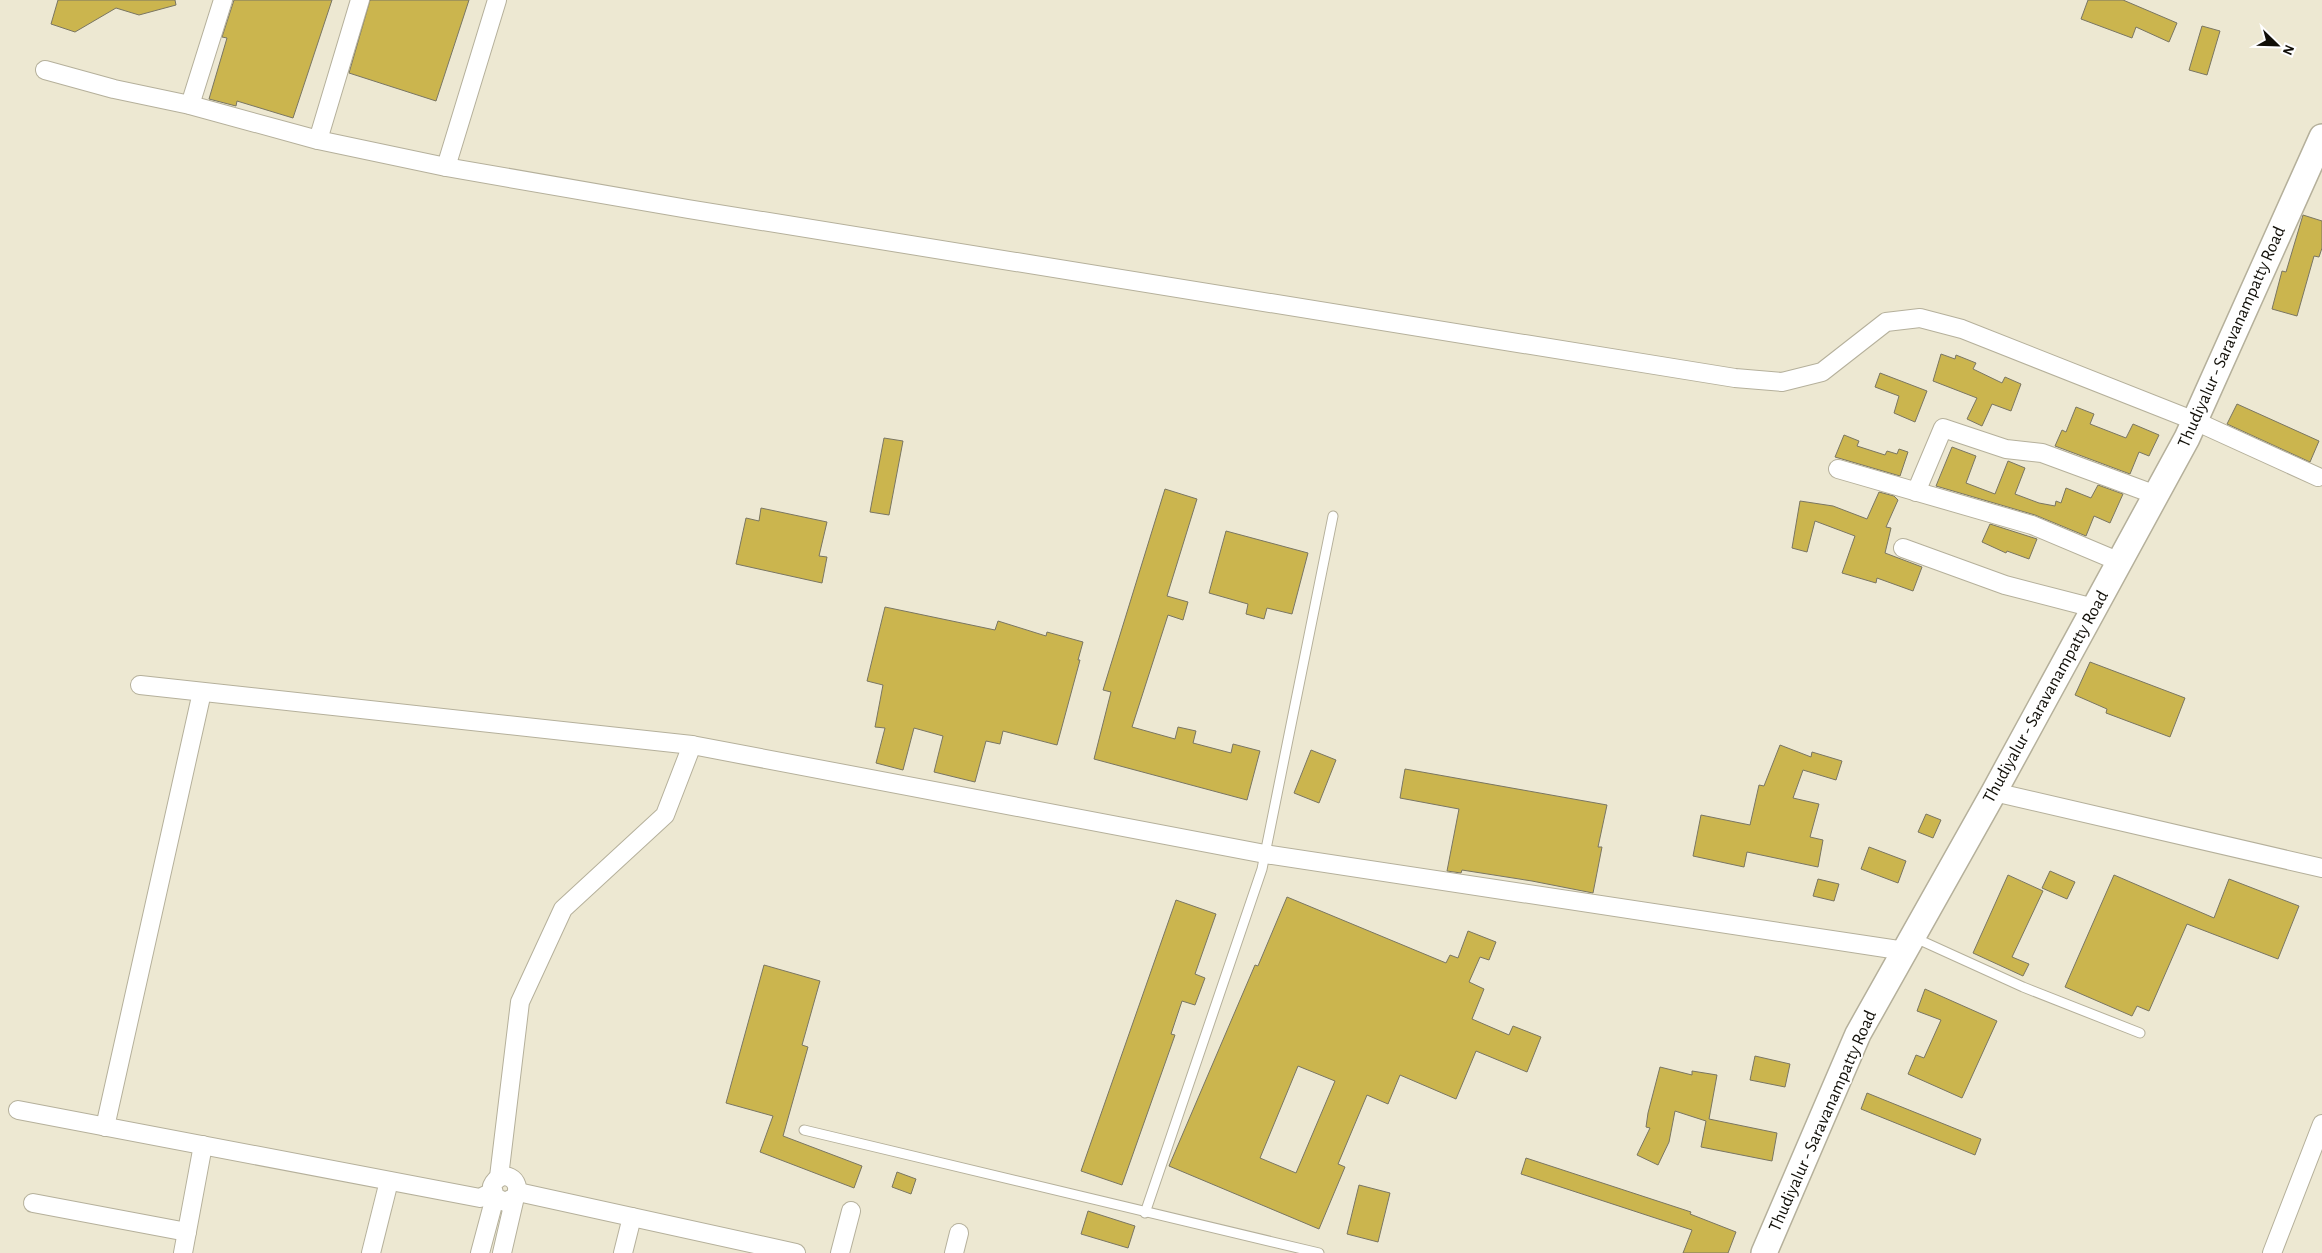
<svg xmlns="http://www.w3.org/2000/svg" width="2322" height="1253" font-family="'Alegreya Sans',sans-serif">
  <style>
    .building { fill: #cbb54e; stroke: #7a7662; fill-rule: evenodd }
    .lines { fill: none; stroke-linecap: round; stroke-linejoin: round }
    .service-casing { stroke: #b5b09b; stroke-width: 11 }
    .minor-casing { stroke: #b5b09b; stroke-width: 20 }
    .secondary-casing { stroke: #b5b09b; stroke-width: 28 }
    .service { stroke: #fff; stroke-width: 9 }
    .minor { stroke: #fff; stroke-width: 18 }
    .secondary { stroke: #fff; stroke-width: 25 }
    .labels { text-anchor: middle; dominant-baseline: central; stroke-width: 4; stroke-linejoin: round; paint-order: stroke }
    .street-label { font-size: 18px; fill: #110f08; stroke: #fff }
  </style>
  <rect width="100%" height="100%" fill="#ede8d2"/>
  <g class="building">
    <path d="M58,0H175L176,5L139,15L116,8L75,32L51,24Z"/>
    <path d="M234,0H332L293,118L237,101L236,106L209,99L227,38L222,37Z"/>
    <path d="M370,0H469L436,101L349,73Z"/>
    <path d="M2088,0H2123L2177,23L2169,42L2136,27L2132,38L2081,19Z"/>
    <path d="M2202,26L2220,31L2207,75L2189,70Z"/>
    <path d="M2303,215L2322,221V248L2319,257L2314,256L2297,316L2272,309L2282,271L2286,272Z"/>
    <path d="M1941,354L1955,359L1956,355L1976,363L1973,369L2002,383L2005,377L2021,384L2011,411L1992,404L1982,426L1967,419L1977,398L1933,381Z"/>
    <path d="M1880,373L1927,391L1915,422L1894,413L1899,396L1875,387Z"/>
    <path d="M2237,404L2319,441L2310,462L2227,424Z"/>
    <path d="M2076,407L2094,414L2090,424L2126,438L2133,424L2159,435L2149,456L2139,452L2130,474L2055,446L2062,430L2066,432Z"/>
    <path d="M1844,435L1859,441L1857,446L1885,455L1887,451L1897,454L1899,449L1908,452L1900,476L1835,457Z"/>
    <path d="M884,438L903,441L889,515L870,512Z"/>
    <path d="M1952,447L1976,456L1966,483L1995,494L2008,461L2025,468L2015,494L2039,503L2055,506L2056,501L2061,503L2066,488L2091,498L2098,485L2123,494L2110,523L2094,516L2086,536L2035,515L1936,486Z"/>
    <path d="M1165,489L1197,499L1167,596L1188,602L1183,620L1168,615L1132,727L1175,739L1178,727L1196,731L1193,743L1231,753L1233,744L1260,751L1247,800L1094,759L1111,692L1103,690Z"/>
    <path d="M1879,492L1894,496L1898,500L1886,527L1891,528L1885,553L1922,567L1913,591L1877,578L1876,583L1842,573L1855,536L1815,521L1807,552L1792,548L1800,501L1833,506L1867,519Z"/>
    <path d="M761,508L827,522L819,556L827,557L822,583L736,564L746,518L759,521Z"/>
    <path d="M1990,524L2037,539L2029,559L2007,551L2006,553L1982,542Z"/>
    <path d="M1226,531L1308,553L1292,614L1267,608L1264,619L1246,614L1248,604L1209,593Z"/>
    <path d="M885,607L995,630L998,621L1046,636L1047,632L1083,642L1078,660H1080L1057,745L1003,731L1000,744L986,741L975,782L934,772L943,736L914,728L903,770L876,763L885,728L875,727L883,685L867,681Z"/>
    <path d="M2090,662L2185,698L2170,737L2106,713L2107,709L2075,695Z"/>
    <path d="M1780,745L1811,757L1812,752L1842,761L1836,780L1803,770L1793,798L1819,804L1810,837L1823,840L1818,867L1747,852L1744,867L1693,856L1701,815L1750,825L1759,785L1764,786Z"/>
    <path d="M1311,750L1336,760L1319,803L1294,793Z"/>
    <path d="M1405,769L1607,805L1598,847H1602L1593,893L1532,881L1462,870L1461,873L1447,871L1459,809L1400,798Z"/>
    <path d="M1926,814L1941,820L1933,838L1918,832Z"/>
    <path d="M1869,847L1906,861L1898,883L1861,869Z"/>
    <path d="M2050,871L2075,882L2067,899L2042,888Z"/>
    <path d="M2008,875L2043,891L2012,957L2029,964L2023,976L1973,953Z"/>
    <path d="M2114,875L2214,918L2229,879L2299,906L2278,959L2187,924L2149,1011L2137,1006L2132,1016L2065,987Z"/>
    <path d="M1818,879L1839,884L1834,901L1813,896Z"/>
    <path d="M1287,897L1446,963L1450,955L1458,958L1468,931L1496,942L1489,960L1480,957L1469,982L1484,989L1472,1019L1509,1035L1513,1026L1541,1037L1527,1072L1476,1051L1456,1099L1400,1075L1388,1104L1367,1095L1338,1164L1345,1167L1319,1229L1169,1166L1255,965L1258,966ZM1298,1066L1335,1081L1296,1173L1260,1158Z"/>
    <path d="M1176,900L1216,914L1195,974L1205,978L1195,1005L1182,1001L1171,1034L1175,1035L1122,1185L1081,1171Z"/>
    <path d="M764,965L820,981L802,1045L808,1047L783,1136L862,1166L854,1188L760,1152L773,1116L726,1103Z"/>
    <path d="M1925,989L1997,1021L1962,1098L1908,1074L1916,1055L1924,1058L1941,1020L1917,1011Z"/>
    <path d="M1755,1056L1790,1064L1785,1087L1750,1080Z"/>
    <path d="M1660,1067L1692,1075V1071L1717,1075L1709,1119L1777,1133L1772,1161L1701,1147L1706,1121L1675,1111L1669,1142L1658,1165L1637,1155L1650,1128L1646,1127L1648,1113Z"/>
    <path d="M1867,1093L1981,1139L1975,1155L1861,1109Z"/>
    <path d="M1526,1158L1691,1212L1690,1214L1736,1232L1728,1253H1683L1692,1230L1521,1174Z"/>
    <path d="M897,1172L916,1179L911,1194L892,1187Z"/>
    <path d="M1359,1185L1390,1193L1378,1242L1347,1234Z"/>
    <path d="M1088,1211L1135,1226L1128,1248L1081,1234Z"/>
  </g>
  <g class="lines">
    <defs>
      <g id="service">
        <path d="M1913,937L2023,987L2140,1033"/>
        <path d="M804,1130L1319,1253"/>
        <path d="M1145,1213L1262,869L1333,516"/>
      </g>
      <g id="minor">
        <path d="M45,70L114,89L190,105L318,140L446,167L688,209L1735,378L1782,382L1822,372L1886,322L1920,318L1962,329L2195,421L2318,477"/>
        <path d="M190,105L223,0"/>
        <path d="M318,140L360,0"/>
        <path d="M446,167L497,0"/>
        <path d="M1838,469L2032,525L2120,562"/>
        <path d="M1916,492L1943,428L2006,449L2042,453L2156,495"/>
        <path d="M1903,548L2005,585L2094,608"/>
        <path d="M140,685L692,745L1265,854L1905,951"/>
        <path d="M1994,792L2322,868"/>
        <path d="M18,1110L480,1198L492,1192"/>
        <path d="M105,1127L202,692"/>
        <path d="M499,1177L520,1002L563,909L665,815L692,745"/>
        <path d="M518,1192L796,1253"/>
        <path d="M33,1203L187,1232"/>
        <path d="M183,1253L203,1145"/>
        <path d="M371,1253L389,1181"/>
        <path d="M480,1253L495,1197L492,1186C501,1167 524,1179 515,1197L505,1202L495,1197"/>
        <path d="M502,1253L515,1197"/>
        <path d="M623,1253L632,1217"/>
        <path d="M840,1253L851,1211"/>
        <path d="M954,1253L959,1233"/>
        <path d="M2272,1253L2322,1124"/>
      </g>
      <path id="secondary" d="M1764,1253L1858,1034L1994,792L2187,438L2322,137"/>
    </defs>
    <use href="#service" class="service-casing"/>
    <use href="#minor" class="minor-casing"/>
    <use href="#secondary" class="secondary-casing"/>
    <use href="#service" class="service"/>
    <use href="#minor" class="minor"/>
    <use href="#secondary" class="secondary"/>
  </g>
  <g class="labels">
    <g class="street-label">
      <text transform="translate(2232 337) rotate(-66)">Thudiyalur - Saravanampatty Road</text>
      <text transform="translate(2046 697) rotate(-61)">Thudiyalur - Saravanampatty Road</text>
      <text transform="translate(1823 1121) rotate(-66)">Thudiyalur - Saravanampatty Road</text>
    </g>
  </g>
  <g transform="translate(2277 45) rotate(113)" stroke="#ffffff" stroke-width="4" paint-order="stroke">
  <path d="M0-4L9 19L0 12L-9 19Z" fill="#110f08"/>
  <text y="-8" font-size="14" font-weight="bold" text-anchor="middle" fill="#110f08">N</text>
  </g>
</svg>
